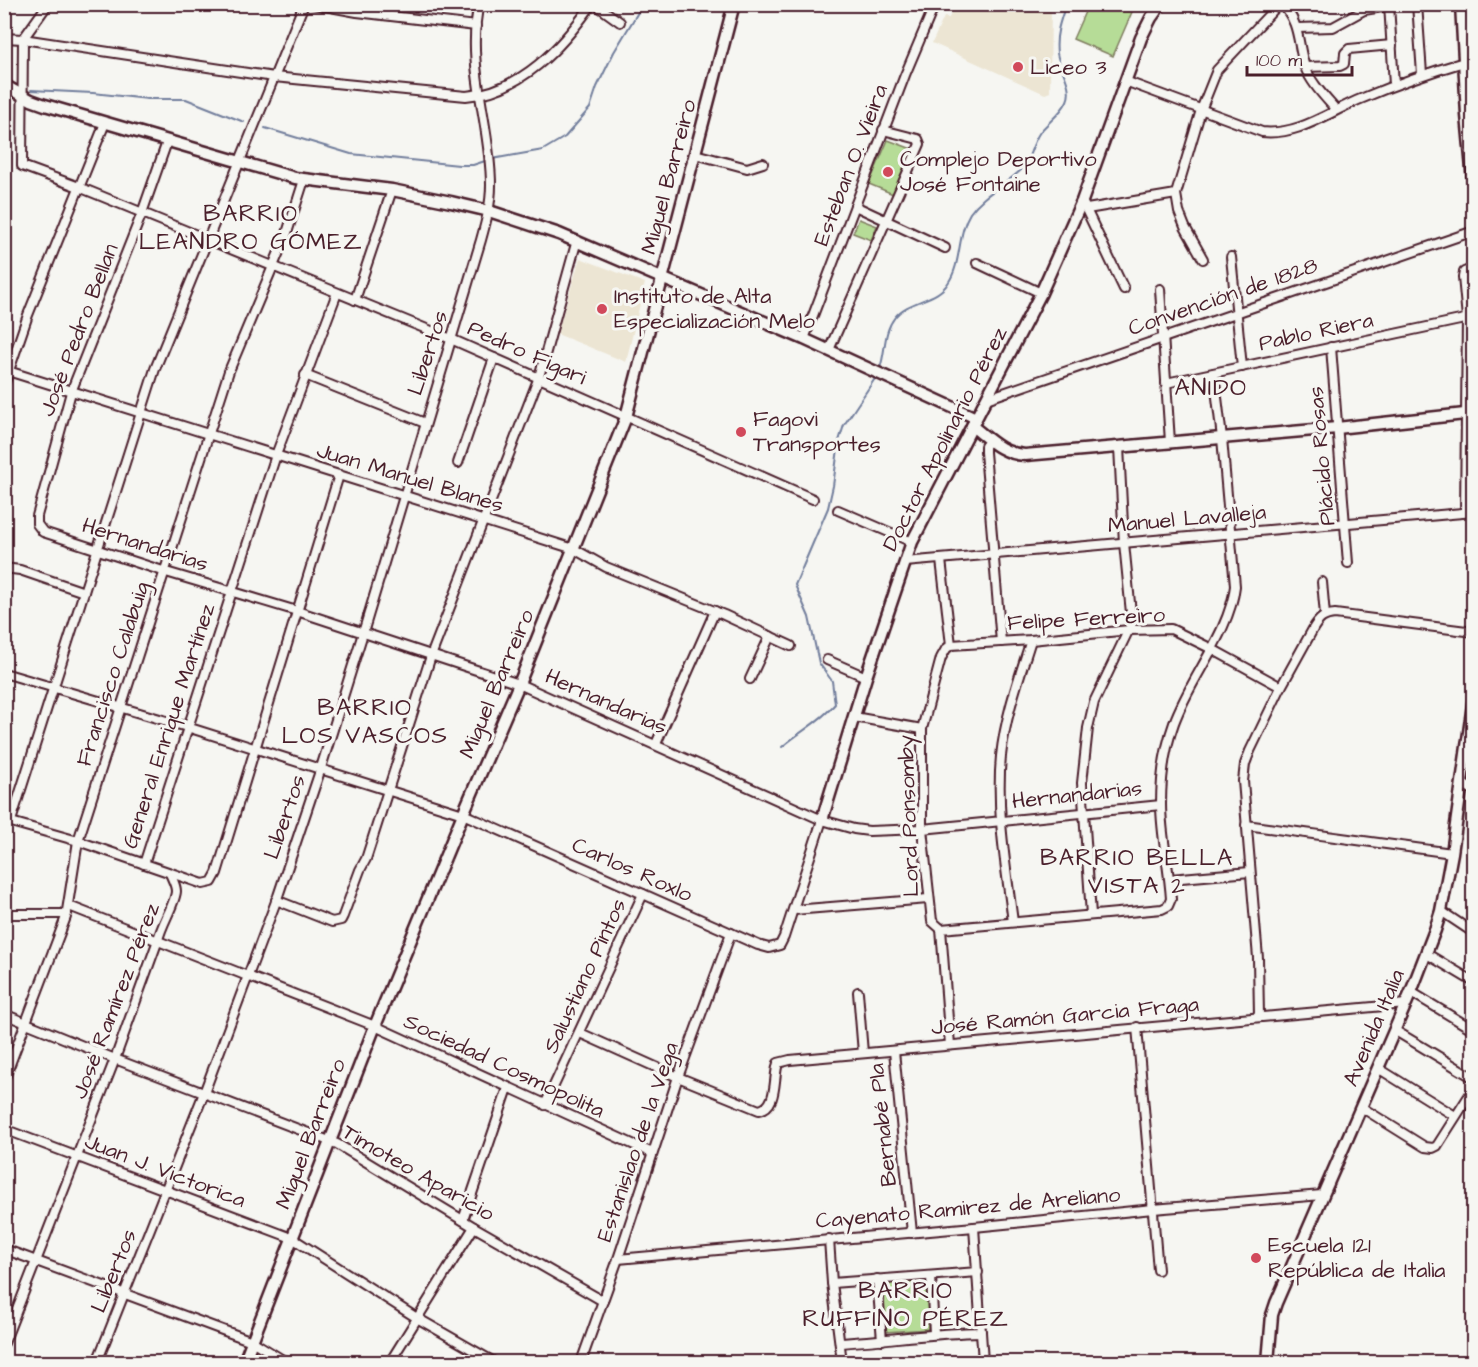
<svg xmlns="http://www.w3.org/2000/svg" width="1478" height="1367" font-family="'Architects Daughter',sans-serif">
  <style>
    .built { fill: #ece5d3 }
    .green { fill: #b6dc97; stroke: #807e61; stroke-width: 1.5 }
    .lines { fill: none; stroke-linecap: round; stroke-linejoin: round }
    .stream { stroke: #727e9c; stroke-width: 2 }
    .street-casing { stroke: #4a1f2b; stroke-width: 12 }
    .secondary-casing { stroke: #4a1f2b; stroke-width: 15 }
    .primary-casing { stroke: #4a1f2b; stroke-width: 16 }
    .street { stroke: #f6f6f2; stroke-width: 8 }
    .secondary { stroke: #f6f6f2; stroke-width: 10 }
    .primary { stroke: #f6f6f2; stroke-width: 12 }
    .poi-dot { fill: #d1495b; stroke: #f6f6f2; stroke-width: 2 }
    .labels { text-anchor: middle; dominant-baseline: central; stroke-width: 6; stroke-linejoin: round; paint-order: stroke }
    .poi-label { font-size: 22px; fill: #4a1f2b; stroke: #f6f6f2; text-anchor: start }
    .street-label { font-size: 22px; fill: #4a1f2b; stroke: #f6f6f2 }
    .neighbourhood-label { font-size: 24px; letter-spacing: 1.5px; fill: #4a1f2b; stroke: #f6f6f2 }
  </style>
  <rect width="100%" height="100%" fill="#f6f6f2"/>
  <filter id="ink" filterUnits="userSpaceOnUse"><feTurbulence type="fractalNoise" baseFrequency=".0167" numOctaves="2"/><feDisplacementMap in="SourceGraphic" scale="12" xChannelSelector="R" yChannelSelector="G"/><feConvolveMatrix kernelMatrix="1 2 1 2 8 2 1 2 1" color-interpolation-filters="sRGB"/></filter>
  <g filter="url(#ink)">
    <g class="built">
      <path d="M968,5H1051L1050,92L1045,94L932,43L944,17L949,18L954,7H963Z"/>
      <path d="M580,258L645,283L626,362L557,334Z"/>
    </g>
    <g class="green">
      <path d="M1088,5H1135L1113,56L1073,39Z"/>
      <path d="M888,140L912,149L893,194L869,184Z"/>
      <path d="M859,219L877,226L871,240L853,233Z"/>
      <path d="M928,1280V1329L885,1332L883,1283Z"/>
    </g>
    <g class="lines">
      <g class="stream">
        <path d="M31,90L93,93L148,99H186L244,122"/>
        <path d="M265,128L351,154L459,165H473L485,161"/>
        <path d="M492,159L543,150L565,137L590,108L597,87L614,52L643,4"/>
        <path d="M880,368C886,351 883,332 895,317C908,300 937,301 948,283C962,263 957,234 970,213C983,194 1006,185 1022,169C1030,160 1032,143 1040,132C1048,122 1061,114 1067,101C1074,86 1059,69 1057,53C1055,35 1060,21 1066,4"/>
        <path d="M782,747C800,731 820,722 835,704L832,681L819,663L809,617L795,585L828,508L833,486L839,441L844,425L876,377"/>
      </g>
      <defs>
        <g id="street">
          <path d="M314,4L357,12L476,26"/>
          <path d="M592,4C562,47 521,92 466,96L274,77L23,39L22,166L79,187L451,339L813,499"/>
          <path d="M595,4L620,22"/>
          <path d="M1282,4C1301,24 1297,44 1305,67C1311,83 1325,97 1336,110"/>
          <path d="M1389,4L1394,85"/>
          <path d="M1417,4L1422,74"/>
          <path d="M1461,8L1474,11"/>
          <path d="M1297,28L1333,27L1364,10L1389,6"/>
          <path d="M4,38L23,39L48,4"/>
          <path d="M1305,67L1340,66L1344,64L1345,53L1349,49L1392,45"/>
          <path d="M1125,81L1262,132C1299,136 1330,111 1363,98C1396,84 1430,72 1464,62"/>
          <path d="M167,142L142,213L71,392L37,516V524L43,532L166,572L297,611L519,684L822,820L854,829L869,831L922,829L1161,805"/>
          <path d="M695,154L747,168L763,163"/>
          <path d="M1082,201L1124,289"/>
          <path d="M855,206L945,248"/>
          <path d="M1087,209L1176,194"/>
          <path d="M1231,257L1242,367"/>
          <path d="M1203,259L1185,227L1179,212L1176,194L1201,110L1217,70L1279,4"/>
          <path d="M977,263L1041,293"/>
          <path d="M1160,289L1170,442"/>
          <path d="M355,300L392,190"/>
          <path d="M804,339L905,75L935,4"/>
          <path d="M1331,347L1348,563"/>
          <path d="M829,350L920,144L918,139L883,130"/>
          <path d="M8,371L574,549L606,567L724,615L791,646"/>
          <path d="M305,375L425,423"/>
          <path d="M1166,383L1474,317"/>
          <path d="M4,385L28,315L105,123"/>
          <path d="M986,399L1474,231"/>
          <path d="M990,440L985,446V452L1001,642"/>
          <path d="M458,463L494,358"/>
          <path d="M838,510L912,542"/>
          <path d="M1465,512L1467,318L1463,277L1464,272L1474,268"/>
          <path d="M941,560L951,645"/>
          <path d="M905,562L1474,512"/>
          <path d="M4,568L20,570L84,592"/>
          <path d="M1322,582L1325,615"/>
          <path d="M951,645L1031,640L1129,630L1171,629L1210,648L1281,687"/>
          <path d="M827,660L866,677"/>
          <path d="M4,673L187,727L463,814L758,945L769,948L780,945L784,937L822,820"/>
          <path d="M750,679L770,636"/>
          <path d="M854,717L922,729"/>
          <path d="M656,744L715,611"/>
          <path d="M1462,783L1474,791"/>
          <path d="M4,820L78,841L203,884L212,882L217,873L339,475"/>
          <path d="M11,821L155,369L304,4"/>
          <path d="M1246,825L1452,853"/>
          <path d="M144,864L276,455L337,293"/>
          <path d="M1170,879L1250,872"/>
          <path d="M276,900L332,922L341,920L343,916L360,870L366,859L431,656L539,377L577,240"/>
          <path d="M69,906L375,1026L652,1153"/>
          <path d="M794,910L928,899"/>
          <path d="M1441,911L1474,933"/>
          <path d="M4,914H67"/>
          <path d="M1091,915L1082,783L1088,728L1094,702L1132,623L1124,543L1119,447"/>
          <path d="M1013,922C1006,867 996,811 1001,756C1005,717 1019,678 1031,640"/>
          <path d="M941,929L1162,909L1168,906L1171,899C1169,867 1161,835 1161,804C1161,777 1165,748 1174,723C1190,678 1230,632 1235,586L1222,438L1214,373"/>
          <path d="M941,929L932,921L922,829V729L941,658L946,649L951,645"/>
          <path d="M941,929L950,1045"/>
          <path d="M1427,954L1474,982"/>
          <path d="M858,992L863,1053"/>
          <path d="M1411,992L1474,1030"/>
          <path d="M4,1014L115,1059L337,1144L474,1227L603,1301"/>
          <path d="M1259,1016L1258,958L1243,781L1245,764L1250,751L1281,687L1313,629C1319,619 1323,615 1335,614L1474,632"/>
          <path d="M1137,1027L1158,1270"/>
          <path d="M1394,1030L1474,1078"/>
          <path d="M580,1033L678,1077L759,1110C778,1107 773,1078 778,1063L790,1060L1406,1004"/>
          <path d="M894,1051L912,1233"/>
          <path d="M1378,1068L1455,1116"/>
          <path d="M4,1080L66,917L78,841L229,371L287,233L304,180"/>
          <path d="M545,1105L643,894"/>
          <path d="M1361,1107L1425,1147L1433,1148L1437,1146L1474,1088"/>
          <path d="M4,1129L292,1238L417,1318L494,1362"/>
          <path d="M463,1220L508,1088"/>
          <path d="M974,1227L983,1362"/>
          <path d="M829,1239L832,1283L842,1362"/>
          <path d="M4,1249L252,1341L286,1362"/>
          <path d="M618,1259L974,1227L1153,1209L1322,1195"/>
          <path d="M931,1276L934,1333"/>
          <path d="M877,1279L882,1340"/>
          <path d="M832,1283L978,1272"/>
          <path d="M4,1343L115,1059L158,940C161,925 176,902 176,891C176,885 172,879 170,873"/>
          <path d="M840,1343C887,1340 933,1333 981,1332"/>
          <path d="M97,1362L204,1093L278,896L320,771L363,633L481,240C486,222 491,204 491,185C491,125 465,64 479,4"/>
          <path d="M390,1362L474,1227"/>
          <path d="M581,1362L618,1259L678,1077L731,933"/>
        </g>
        <g id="secondary">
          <path d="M1461,4L1467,115L1474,191"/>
          <path d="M4,85L31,100L45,105L295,178L392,190L451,202L489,211L559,234L804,339L976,418"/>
          <path d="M972,426C989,439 1002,454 1025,455L1337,428L1474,413"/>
          <path d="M822,820L866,677L912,542L1041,293L1082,201L1141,38L1151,18L1161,4"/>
          <path d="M244,1362L375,1026L463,814L519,684L626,417L734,4"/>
          <path d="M1268,1362L1272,1315L1276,1303L1411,992L1435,930L1441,911L1452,853L1474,697"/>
        </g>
        <path id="primary" d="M1263,1362L1268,1361"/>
      </defs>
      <use href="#street" class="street-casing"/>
      <use href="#secondary" class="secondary-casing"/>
      <use href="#primary" class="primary-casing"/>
      <use href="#street" class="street"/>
      <use href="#secondary" class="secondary"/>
      <use href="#primary" class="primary"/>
    </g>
  </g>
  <g class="poi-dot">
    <circle cx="1018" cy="67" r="6"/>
    <circle cx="888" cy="172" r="6"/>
    <circle cx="602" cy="309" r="6"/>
    <circle cx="741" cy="432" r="6"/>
    <circle cx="1256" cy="1258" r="6"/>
  </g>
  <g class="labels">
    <g class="poi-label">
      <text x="1030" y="67">Liceo 3</text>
      <text x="900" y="159">Complejo Deportivo<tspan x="900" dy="25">José Fontaine</tspan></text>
      <text x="614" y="296">Instituto de Alta<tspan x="614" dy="25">Especialización Melo</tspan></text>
      <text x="753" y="419">Fagovi<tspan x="753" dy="25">Transportes</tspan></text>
      <text x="1268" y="1245">Escuela 121<tspan x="1268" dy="25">República de Italia</tspan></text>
    </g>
    <g class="street-label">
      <text transform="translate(851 165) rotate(-69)">Esteban O. Vieira</text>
      <text transform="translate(669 177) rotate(-75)">Miguel Barreiro</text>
      <text transform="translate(1223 297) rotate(-19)">Convención de 1828</text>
      <text transform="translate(79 330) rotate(-69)">José Pedro Bellan</text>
      <text transform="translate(1316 332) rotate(-12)">Pablo Riera</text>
      <text transform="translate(428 353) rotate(-72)">Libertos</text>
      <text transform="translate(527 353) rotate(24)">Pedro Figari</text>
      <text transform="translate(945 439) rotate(-63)">Doctor Apolinario Pérez</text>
      <text transform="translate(1322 456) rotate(-95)">Plácido Rosas</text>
      <text transform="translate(410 478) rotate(17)">Juan Manuel Blanes</text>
      <text transform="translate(1187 519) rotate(-5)">Manuel Lavalleja</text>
      <text transform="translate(145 545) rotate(18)">Hernandarias</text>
      <text transform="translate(1086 619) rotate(-3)">Felipe Ferreiro</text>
      <text transform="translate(113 674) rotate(-72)">Francisco Calabuig</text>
      <text transform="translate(497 684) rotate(-67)">Miguel Barreiro</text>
      <text transform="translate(606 702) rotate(24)">Hernandarias</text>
      <text transform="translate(169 726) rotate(-72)">General Enrique Martínez</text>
      <text transform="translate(1077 795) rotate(-6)">Hernandarias</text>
      <text transform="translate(909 816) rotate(-92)">Lord Ponsomby</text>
      <text transform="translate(285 817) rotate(-71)">Libertos</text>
      <text transform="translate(632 870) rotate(24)">Carlos Roxlo</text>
      <text transform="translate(585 976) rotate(-65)">Salustiano Pintos</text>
      <text transform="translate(116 1001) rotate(-69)">José Ramírez Pérez</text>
      <text transform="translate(1065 1016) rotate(-5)">José Ramón Garcia Fraga</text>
      <text transform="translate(1374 1028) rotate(-67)">Avenida Italia</text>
      <text transform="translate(504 1066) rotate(25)">Sociedad Cosmopolita</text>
      <text transform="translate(883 1125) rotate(-96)">Bernabé Pla</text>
      <text transform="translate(311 1134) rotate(-69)">Miguel Barreiro</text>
      <text transform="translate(638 1142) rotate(-71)">Estanislao de la Vega</text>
      <text transform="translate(165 1171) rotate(21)">Juan J. Victorica</text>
      <text transform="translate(418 1173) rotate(30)">Timoteo Aparicio</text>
      <text transform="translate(968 1208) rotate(-5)">Cayenato Ramirez de Areliano</text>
      <text transform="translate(114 1271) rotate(-68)">Libertos</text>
    </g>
    <g class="neighbourhood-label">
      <text x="251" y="214">BARRIO<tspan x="251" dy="28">LEANDRO GÓMEZ</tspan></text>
      <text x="1211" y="388">ANIDO</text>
      <text x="365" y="708">BARRIO<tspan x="365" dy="28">LOS VASCOS</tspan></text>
      <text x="1137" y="858">BARRIO BELLA<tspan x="1137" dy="28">VISTA 2</tspan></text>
      <text x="906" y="1291">BARRIO<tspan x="906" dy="28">RUFFINO PÉREZ</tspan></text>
    </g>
  </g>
  <rect width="1478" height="1367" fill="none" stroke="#f6f6f2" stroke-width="24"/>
  <rect x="12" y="12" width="1454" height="1343" fill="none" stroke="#4a1f2b" stroke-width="2" filter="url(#ink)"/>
  <path d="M1247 66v9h105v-9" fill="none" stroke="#4a1f2b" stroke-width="3"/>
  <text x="1256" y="66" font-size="18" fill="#4a1f2b" stroke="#f6f6f2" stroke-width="4.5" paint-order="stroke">100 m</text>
</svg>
